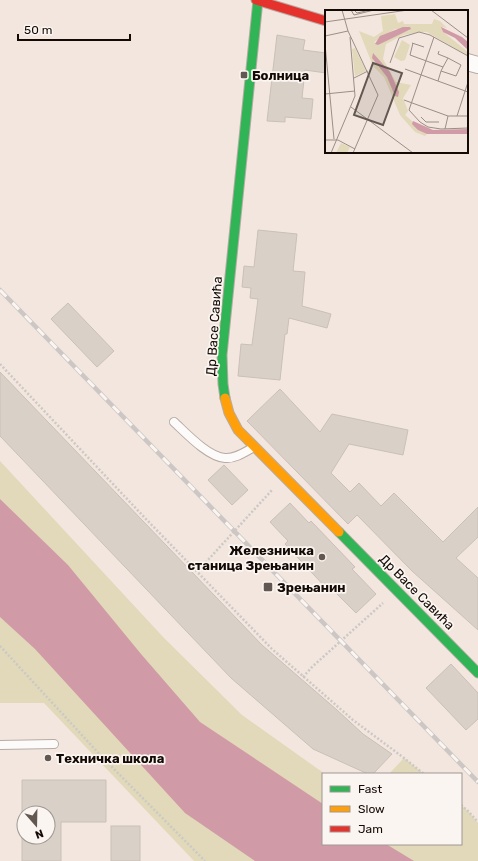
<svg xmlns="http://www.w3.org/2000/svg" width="478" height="861" font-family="Rubik,sans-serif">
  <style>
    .green { fill: #e1d9b9 }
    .water { fill: #d19aa7 }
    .building { fill: #d9d0c7; stroke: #cac0b8 }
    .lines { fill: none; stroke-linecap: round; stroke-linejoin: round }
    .lane-casing { stroke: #b6aca5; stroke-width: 10 }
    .street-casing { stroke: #b6aca5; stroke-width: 18 }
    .fast-casing { stroke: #b6aca5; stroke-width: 11 }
    .slow-casing { stroke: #b6aca5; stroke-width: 11 }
    .jam-casing { stroke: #b6aca5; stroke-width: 11 }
    .path { stroke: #ccc8c5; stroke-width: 2.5; stroke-dasharray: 2 2; stroke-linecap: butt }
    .lane { stroke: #fdfbfa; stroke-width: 8 }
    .street { stroke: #fdfbfa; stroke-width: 16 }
    .fast { stroke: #30b455; stroke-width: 9 }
    .slow { stroke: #ff9f0a; stroke-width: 9 }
    .jam { stroke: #e5322d; stroke-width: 9 }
    .rail-casing { stroke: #ccc7c5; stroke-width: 4.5 }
    .rail { stroke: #fbf5f1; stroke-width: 3; stroke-dasharray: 9; stroke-linecap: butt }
    .poi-dot { fill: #625751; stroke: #fbf5f1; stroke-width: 1.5 }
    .labels { text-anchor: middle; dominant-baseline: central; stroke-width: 3.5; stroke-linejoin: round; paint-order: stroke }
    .poi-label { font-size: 13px; font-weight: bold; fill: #140a05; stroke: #fbf5f1; text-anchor: start }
    .street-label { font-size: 13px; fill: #140a05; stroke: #fbf5f1 }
    .inset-road { fill: none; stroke: #9a8e87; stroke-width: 1 }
    .view { fill: #625751; fill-opacity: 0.15; stroke: #625751; stroke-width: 2 }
    .inset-edge { fill: none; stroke: #140a05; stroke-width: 2 }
  </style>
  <rect width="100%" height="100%" fill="#f3e6de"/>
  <g class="green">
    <path d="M0,461L164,638L242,715L325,774H323V844H461V805L468,811L478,823V861H194L44,703H0Z"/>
    <path d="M404,758L424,774H389Z"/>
  </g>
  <path class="water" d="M0,499L68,565L141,654L200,722L323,804V844H386L414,861H255L185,813L35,649L0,617Z"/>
  <g class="building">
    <path d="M277,35L305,40L303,50L326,53V73L305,70L302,98L313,99L311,119L285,117V122L267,121Z"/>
    <path d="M258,230L297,234L293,271L305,272L302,306L331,314L327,328L289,318L287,334H285L280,380L238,376L241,344L252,345L258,299L250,298L251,288L242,287L244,266L254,267Z"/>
    <path d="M68,303L114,351L97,367L51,319Z"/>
    <path d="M0,372L262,645L337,710L363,734L392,754L373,774H368L313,749L231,678L0,436Z"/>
    <path d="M280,389L320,432L332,414L408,430L403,455L349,444L331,473L350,492L359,483L381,506L394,493L443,542L478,507V537L456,558L478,578V630L412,571L357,515L348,524L248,422L247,421Z"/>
    <path d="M224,465L248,490L232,505L208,480Z"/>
    <path d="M290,503L309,523L311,521L355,567L352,569L376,594L356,613L332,589L329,591L285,544L288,541L270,522Z"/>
    <path d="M451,664L478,693V719L466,730L426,688Z"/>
    <path d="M22,780H106V822H61V861H22V837H48V813H22Z"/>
    <rect x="111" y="826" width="29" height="35"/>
  </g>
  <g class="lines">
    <defs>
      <g id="lane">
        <path d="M174,422C186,433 208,457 225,458C235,459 245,452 254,447"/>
        <path d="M0,745L54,744"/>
      </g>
      <path id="street" d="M467,62L478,65"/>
      <g id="fast">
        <path d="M225,398L223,384L222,355L258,0"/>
        <path d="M339,532L478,673"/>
      </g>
      <path id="slow" d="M225,398L229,413L238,430L339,532"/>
      <path id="jam" d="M256,0L326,21"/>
    </defs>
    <use href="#lane" class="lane-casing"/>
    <use href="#street" class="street-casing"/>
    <use href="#fast" class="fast-casing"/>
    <use href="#slow" class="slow-casing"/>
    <use href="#jam" class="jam-casing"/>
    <g class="path">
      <path d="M0,364L145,518L272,649L353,720L404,758L424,774"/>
      <path d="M198,572L207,561L273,489"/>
      <path d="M0,646L103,758L205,861"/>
      <path d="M303,677L312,667L383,603"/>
      <path d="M461,805L468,811L478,822"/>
    </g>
    <use href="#lane" class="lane"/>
    <use href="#street" class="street"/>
    <use href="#fast" class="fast"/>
    <use href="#slow" class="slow"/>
    <use href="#jam" class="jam"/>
    <defs>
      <path id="rail" d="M0,290L478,782"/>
    </defs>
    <use href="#rail" class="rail-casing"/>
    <use href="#rail" class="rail"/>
  </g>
  <g class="poi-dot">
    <rect x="240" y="71" width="8" height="8" rx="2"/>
    <circle cx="322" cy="557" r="4"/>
    <rect x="263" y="582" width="10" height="10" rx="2"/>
    <circle cx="48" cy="758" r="4"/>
  </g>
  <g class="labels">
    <g class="poi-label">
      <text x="252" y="75">Болница</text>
      <text x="314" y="550" text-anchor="end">Железничка<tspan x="314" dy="15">станица Зрењанин</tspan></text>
      <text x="277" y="587">Зрењанин</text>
      <text x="56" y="758">Техничка школа</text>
    </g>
    <g class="street-label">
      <text transform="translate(214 326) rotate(-86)">Др Васе Савића</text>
      <text transform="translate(417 592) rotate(45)">Др Васе Савића</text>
    </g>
  </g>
  <g transform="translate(325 10)">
    <rect width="143" height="143" fill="#f3e6de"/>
    <path d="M70,4L73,13L78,11L79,14H107L109,9L115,11L122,18L117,17V21L143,42V46L102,22H94L78,25L61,34L58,49L71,72L86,75L78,88L83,101L80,105L102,124L100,126L90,122L75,105L59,67L48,56L34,21L49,27L58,21L56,6ZM70,19L85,20L70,25L53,35L49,32ZM77,30L85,35L80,50L76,51L69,47ZM30,38L41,61L30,66L27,39ZM16,133L25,137L22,143H11Z" fill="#e1d9b9" fill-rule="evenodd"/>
    <path d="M78,17H85L86,19L53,35L50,34L55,26ZM116,17L137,27L143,32V40L130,28L118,22ZM48,43L65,62L74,82L73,87L70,86L62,67L47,48ZM88,111L108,120L143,119V124H102L93,120L87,114Z" fill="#d19aa7"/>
    <path class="inset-road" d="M17,0L23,21L53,85L28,143M26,0L29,5L49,0M29,0L32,3L45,0M106,0L143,28M0,12L83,0M0,26L23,21M109,27L84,100L95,112L103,117L116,119L143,118M87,33L99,37M88,33L85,45L118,57L116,61M0,34L9,129M114,41L113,44L123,48M65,53L74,28L94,22L105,25L143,46M80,59L143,82M29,68L43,61M113,71L116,61L131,66L136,55L123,48L118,57M0,84L30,81M79,90L123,106H143M26,97L88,143M132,106L143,72M96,107L101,112H114M120,119L123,106M0,130H13L30,139M6,143L30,86L25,27"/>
    <path class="view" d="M48,53L77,63L58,115L29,105Z"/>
    <rect width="143" height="143" class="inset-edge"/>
  </g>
  <rect x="322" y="773" width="140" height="72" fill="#fbf5f1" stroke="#9f9793"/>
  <rect x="330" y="786" width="20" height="6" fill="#30b455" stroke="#9f9793"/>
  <text x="358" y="793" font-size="12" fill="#140a05">Fast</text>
  <rect x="330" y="806" width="20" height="6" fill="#ff9f0a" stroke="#9f9793"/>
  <text x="358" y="813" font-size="12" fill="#140a05">Slow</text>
  <rect x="330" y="826" width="20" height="6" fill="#e5322d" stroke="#9f9793"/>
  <text x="358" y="833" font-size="12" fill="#140a05">Jam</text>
  <g transform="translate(36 825) rotate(160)"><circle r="19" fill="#fbf5f1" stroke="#9f9793"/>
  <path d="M0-3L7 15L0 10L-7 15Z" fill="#625751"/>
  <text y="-6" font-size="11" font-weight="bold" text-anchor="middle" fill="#140a05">N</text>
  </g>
  <path d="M18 34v6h112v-6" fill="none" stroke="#140a05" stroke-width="2"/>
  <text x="24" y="34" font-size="12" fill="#140a05" stroke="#fbf5f1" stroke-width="3" paint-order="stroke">50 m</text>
</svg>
